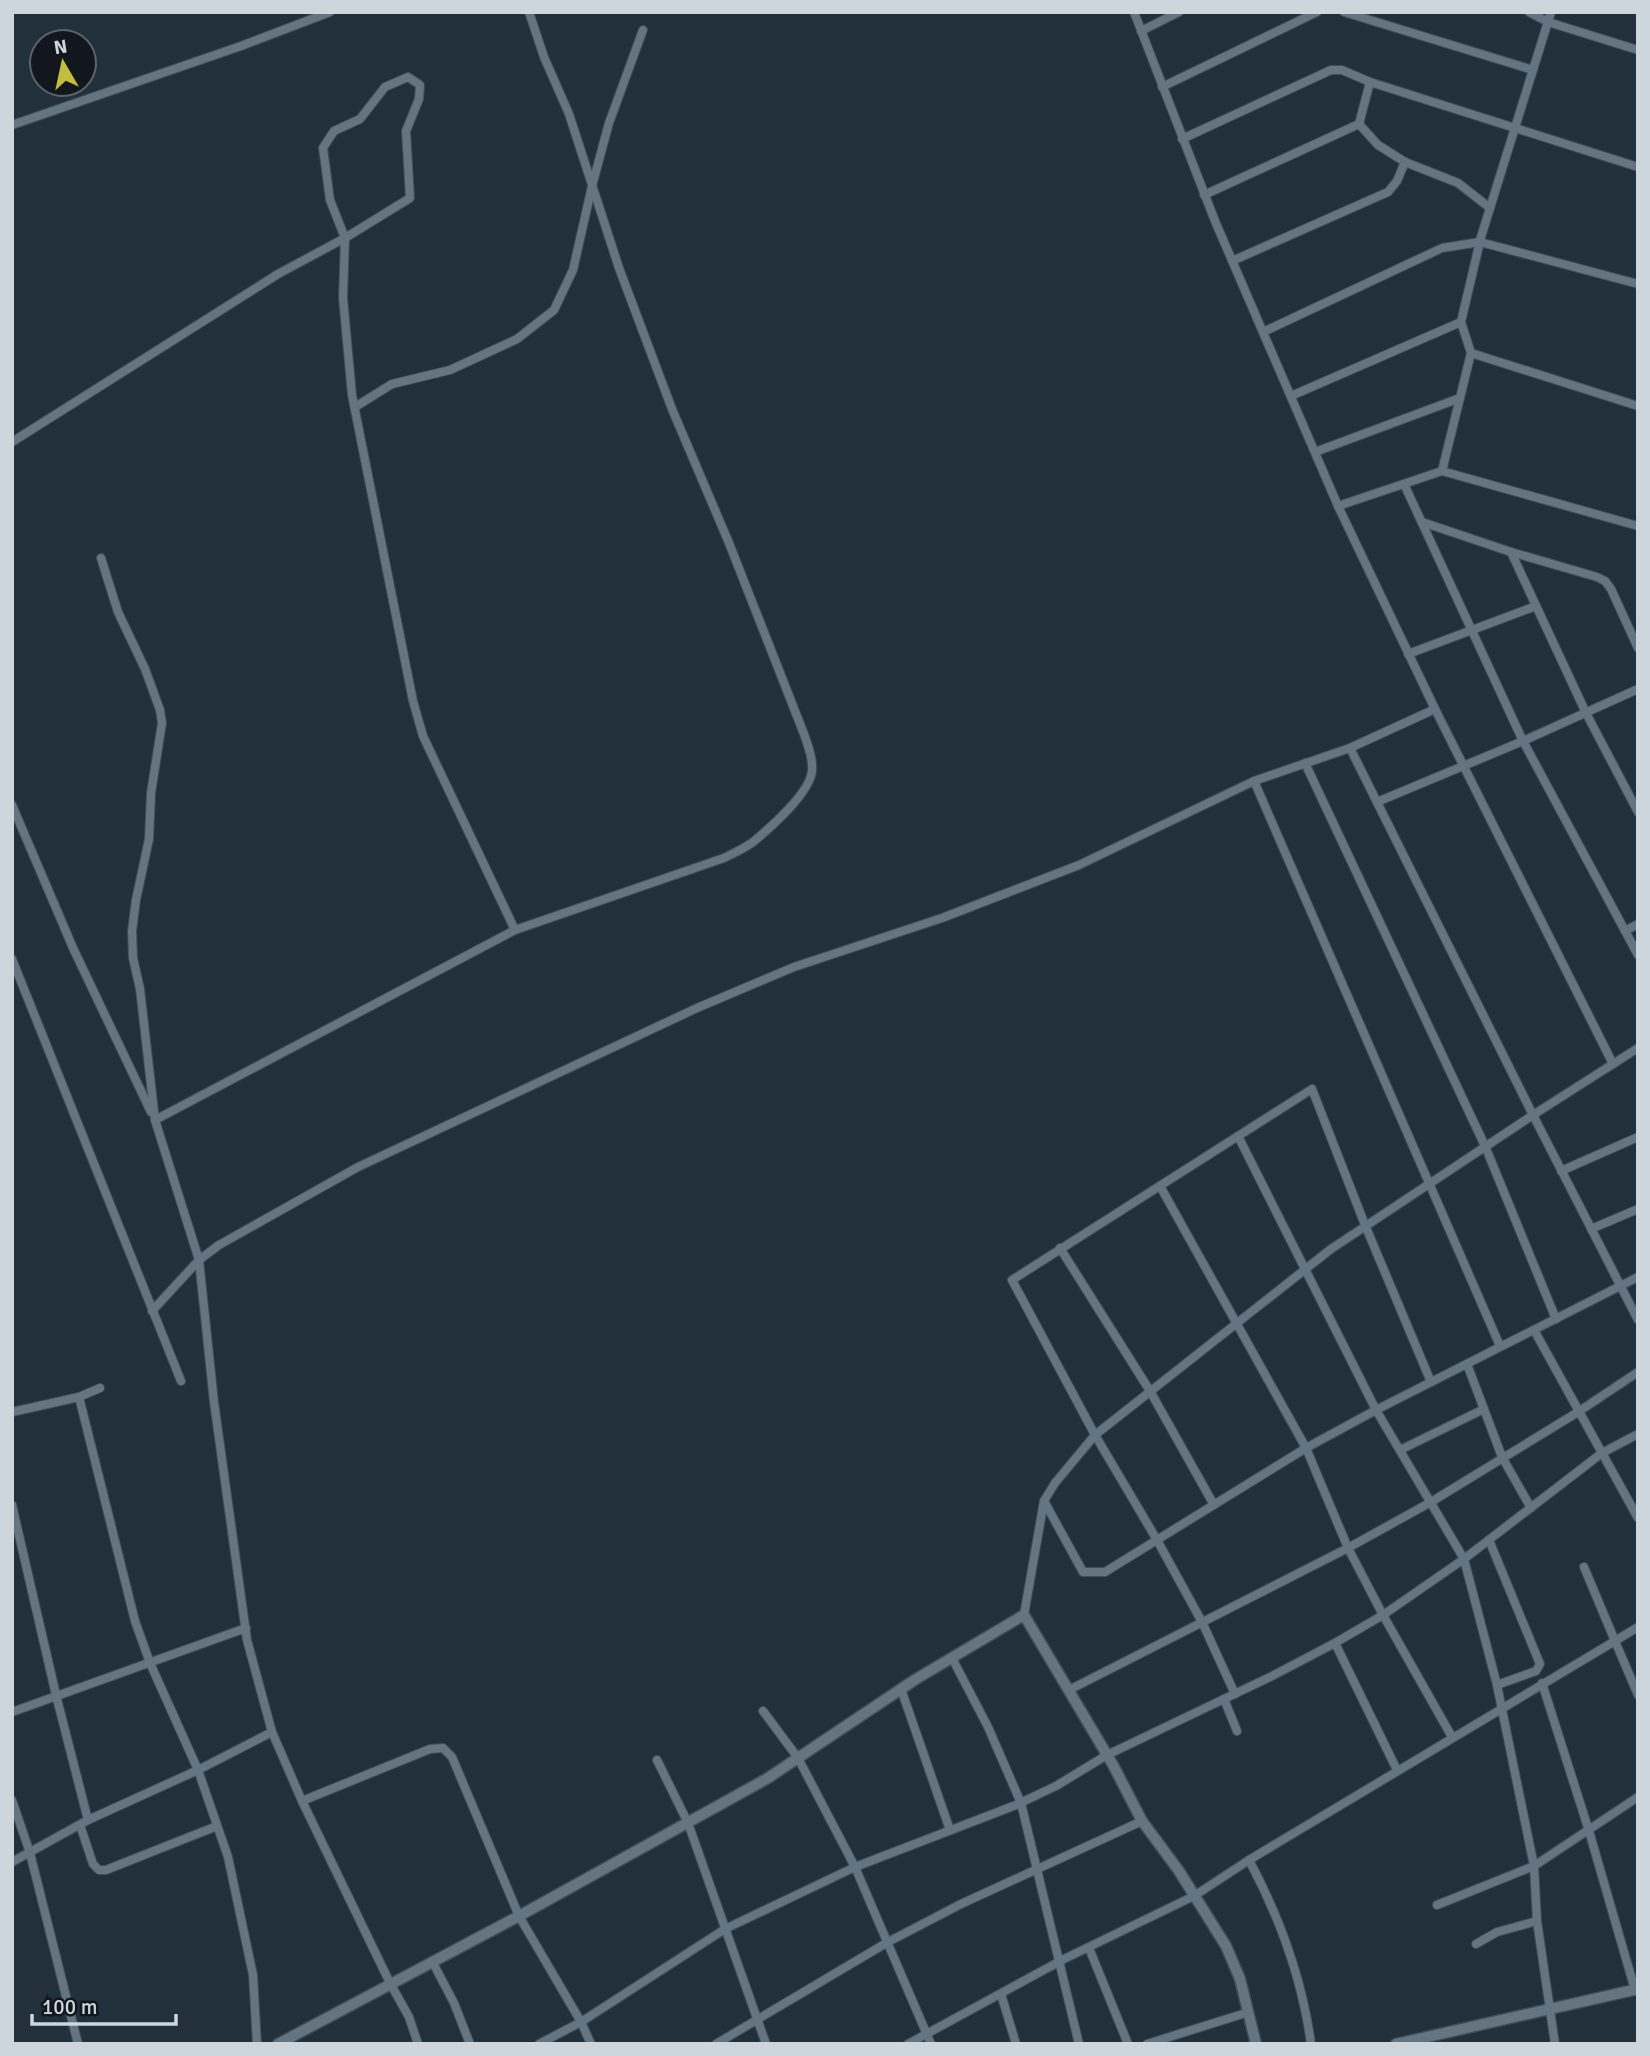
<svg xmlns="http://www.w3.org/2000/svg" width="1650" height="2056" font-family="Signika,sans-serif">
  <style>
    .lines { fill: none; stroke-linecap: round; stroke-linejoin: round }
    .street-casing { stroke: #414d56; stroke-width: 10 }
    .secondary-casing { stroke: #414d56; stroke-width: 13 }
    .street { stroke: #657481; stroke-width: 8 }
    .secondary { stroke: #657481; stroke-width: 10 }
  </style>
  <rect width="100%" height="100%" fill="#22303b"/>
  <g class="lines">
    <defs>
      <g id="street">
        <path d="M1344,12L1533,70"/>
        <path d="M1529,12L1548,22L1638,50"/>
        <path d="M1141,31L1179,12"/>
        <path d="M1162,87L1317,12"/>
        <path d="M1359,124L1378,145L1405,162"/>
        <path d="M12,125L241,46L330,12"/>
        <path d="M1182,139L1331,70H1342L1370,82L1638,167"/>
        <path d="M1204,195L1359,124L1370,82"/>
        <path d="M1232,261L1388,192L1397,181L1405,162L1458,183L1490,208"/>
        <path d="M1263,332L1442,248L1480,242L1638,284"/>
        <path d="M1471,353L1638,406"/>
        <path d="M1291,396L1461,322"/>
        <path d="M355,407L392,384L450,370L517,339L554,310L573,270L592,186L609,123L643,30"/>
        <path d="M12,442L278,274L345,238L410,198L406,131L419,99L420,85L408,77L385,87L360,119L334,131L323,148L330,200L345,238L343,298L352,395L413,701L423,736L515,930"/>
        <path d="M1315,452L1460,398"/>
        <path d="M1442,471L1471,353L1461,322L1481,237L1551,12"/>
        <path d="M1404,484L1523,741L1638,955"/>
        <path d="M1338,506L1442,471L1638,526"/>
        <path d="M1422,522L1511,552L1597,577L1605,581L1611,589L1638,648"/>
        <path d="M1511,552L1586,713L1638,812"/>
        <path d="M101,558L118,612L145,669L160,710L162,723L151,793L149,839L136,900L132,931L133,958L140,989L155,1120"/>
        <path d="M1408,654L1536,606"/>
        <path d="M1435,709L1613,1064"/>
        <path d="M1350,748L1533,1115L1638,1048"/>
        <path d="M1305,763L1485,1146L1556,1319"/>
        <path d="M1254,781L1500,1346"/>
        <path d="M1377,802L1523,741L1638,689"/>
        <path d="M12,805L73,948L151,1112"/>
        <path d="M1625,931L1638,924"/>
        <path d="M12,959L181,1381"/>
        <path d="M1238,1136L1376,1410L1464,1559L1497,1685L1534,1866L1537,1921L1555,2044"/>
        <path d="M1561,1171L1638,1137"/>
        <path d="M1160,1186L1306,1448L1348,1548L1383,1615L1452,1737"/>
        <path d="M1591,1229L1638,1209"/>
        <path d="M1060,1248L1150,1391L1214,1505"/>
        <path d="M152,1311L199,1260L219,1245L358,1167L697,1008L794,967L942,918L1079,865L1254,781L1350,748L1435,709L1338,506L1215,221L1134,12"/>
        <path d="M1534,1330L1638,1518"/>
        <path d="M1467,1364L1502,1457L1531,1508"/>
        <path d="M79,1397L135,1621L150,1663L198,1770L228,1857L253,1975L257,2044"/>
        <path d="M12,1412L79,1397L100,1388"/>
        <path d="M1400,1450L1484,1409"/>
        <path d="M1044,1501L1083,1572H1105L1306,1448L1376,1410L1638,1277"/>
        <path d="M12,1505L56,1695L88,1820"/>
        <path d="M1489,1540L1540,1664L1536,1671L1497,1685"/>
        <path d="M1024,1615L1044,1501L1055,1483L1095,1435L1331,1249L1533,1115L1638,1320"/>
        <path d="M1638,1627L1615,1641L1638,1695"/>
        <path d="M1335,1643L1397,1770"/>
        <path d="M952,1658L988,1727L1021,1803L1079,2044"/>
        <path d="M1542,1683L1589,1831L1635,1990"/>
        <path d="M901,1689L950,1830"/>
        <path d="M1069,1690L1348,1548L1431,1502L1578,1412L1638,1372"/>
        <path d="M1235,1694L1202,1622L1157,1540L1095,1435L1012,1280L1312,1089L1365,1225L1431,1382"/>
        <path d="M1224,1699L1237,1731"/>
        <path d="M763,1711L798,1758L855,1867L931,2044"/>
        <path d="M12,1712L246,1628"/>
        <path d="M657,1760L688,1823L766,2044"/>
        <path d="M12,1800L30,1853L78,2044"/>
        <path d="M302,1801L430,1749L443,1748L452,1757L519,1916L581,2022L591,2044"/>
        <path d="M80,1825L93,1864L99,1870H106L217,1826"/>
        <path d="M1249,1860L1615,1641L1584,1567"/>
        <path d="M12,1862L88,1820L198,1770L272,1732"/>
        <path d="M1437,1905L1534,1866L1638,1797"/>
        <path d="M1476,1944L1497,1932L1537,1921"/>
        <path d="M1089,1948L1128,2044"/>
        <path d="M432,1961L454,2003L470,2044"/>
        <path d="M1001,1994L1016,2044"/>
        <path d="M418,2044L409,2017L390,1983L302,1801L272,1732L247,1640L214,1402L199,1260L155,1120L515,930L724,858C734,853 745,848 753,842C770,828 810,793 812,771C813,758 808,746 804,734L729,543L672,409L619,268L569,114L544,57L529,12"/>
        <path d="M539,2044L581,2022L725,1929L855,1867L1016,1805L1056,1786L1107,1755L1272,1676L1335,1643L1383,1615L1464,1559L1602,1453L1638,1434"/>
        <path d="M716,2044L888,1942L961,1904L1142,1821"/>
        <path d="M908,2044L1064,1959L1194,1896L1249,1860C1280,1918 1302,1978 1311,2044"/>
        <path d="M1147,2044L1249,2012"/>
      </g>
      <g id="secondary">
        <path d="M278,2044L519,1916L768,1778L916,1679L1024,1615L1113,1765L1142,1821L1179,1871L1226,1946L1240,1979L1256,2044"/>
        <path d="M1396,2044L1638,1989"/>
      </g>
    </defs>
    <use href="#street" class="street-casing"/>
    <use href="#secondary" class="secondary-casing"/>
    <use href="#street" class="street"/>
    <use href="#secondary" class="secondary"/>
  </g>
  <rect width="1650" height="2056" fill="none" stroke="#cdd5dd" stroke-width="28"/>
  <g transform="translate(63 63) rotate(351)"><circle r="33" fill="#11171c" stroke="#5c6369" stroke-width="2"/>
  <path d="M0-5L12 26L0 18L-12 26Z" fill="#c2bd3f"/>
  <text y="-10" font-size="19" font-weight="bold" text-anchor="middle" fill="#cdd5dd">N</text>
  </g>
  <path d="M32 2014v10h144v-10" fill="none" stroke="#cdd5dd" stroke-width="3.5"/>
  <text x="42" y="2014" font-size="21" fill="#cdd5dd" stroke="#11171c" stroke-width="5" paint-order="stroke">100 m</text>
</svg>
